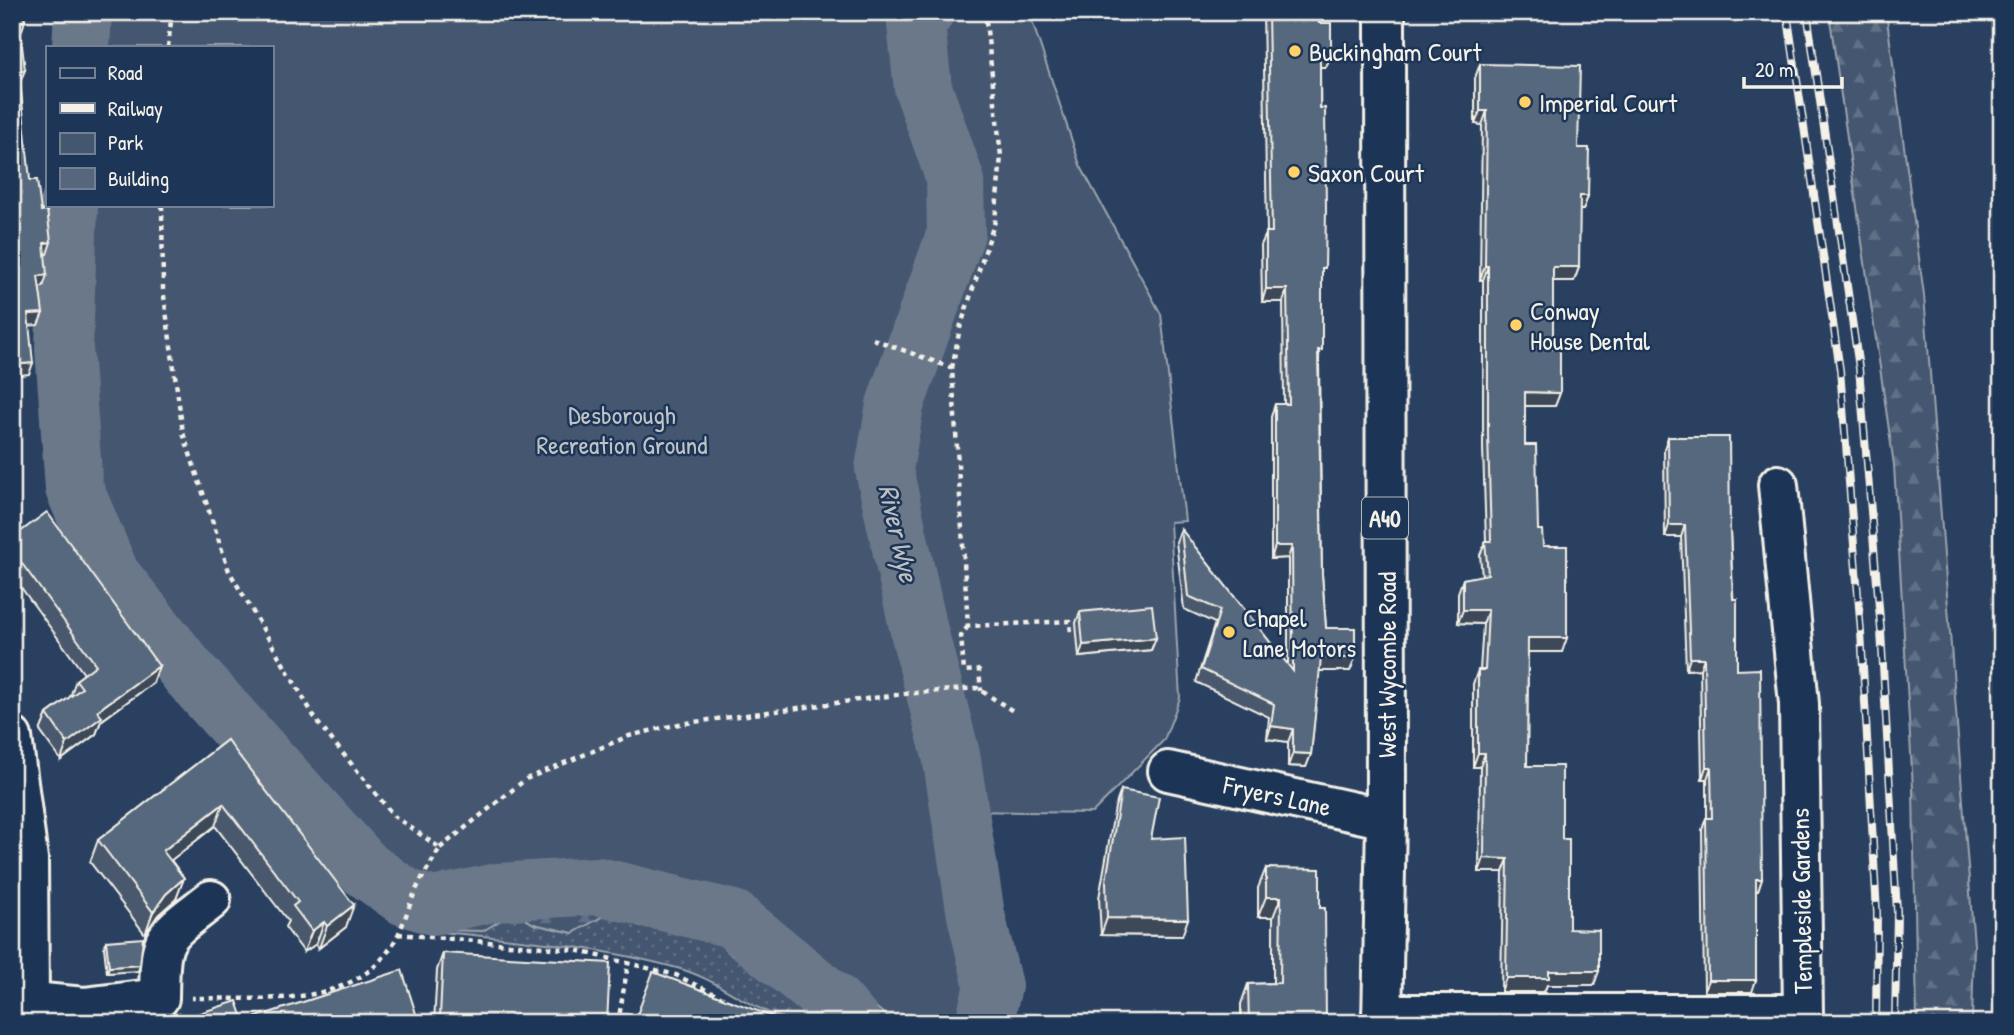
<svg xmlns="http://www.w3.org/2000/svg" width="2014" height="1035" font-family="'Patrick Hand',sans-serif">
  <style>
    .grass { fill: url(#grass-dots); stroke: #9ca4ac; stroke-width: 2 }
    .forest { fill: url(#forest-firs); stroke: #9ca4ac; stroke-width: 2 }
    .park { fill: #445771; stroke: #9ca4ac; stroke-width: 2 }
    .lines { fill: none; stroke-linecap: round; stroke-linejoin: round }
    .river { stroke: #6a788a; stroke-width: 58 }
    .minor-casing { stroke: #f4f1e8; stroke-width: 44 }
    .major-casing { stroke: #f4f1e8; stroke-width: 44 }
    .path { stroke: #f4f1e8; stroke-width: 4.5; stroke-dasharray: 5 5; stroke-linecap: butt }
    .minor { stroke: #1d3557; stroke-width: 38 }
    .major { stroke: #1d3557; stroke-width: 38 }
    .rail-casing { stroke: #f4f1e8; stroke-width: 8 }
    .rail { stroke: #1d3557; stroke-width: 5; stroke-dasharray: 16; stroke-linecap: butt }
    .wall { fill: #4a596c; stroke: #f4f1e8; stroke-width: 2 }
    .shaded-wall { fill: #3c4858; stroke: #f4f1e8; stroke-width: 2 }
    .building { fill: #56677d; stroke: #f4f1e8; stroke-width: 2 }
    .poi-dot { fill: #ffd166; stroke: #1d3557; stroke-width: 2.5 }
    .labels { text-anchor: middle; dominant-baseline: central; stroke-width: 5; stroke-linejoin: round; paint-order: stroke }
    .shield { fill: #1d3557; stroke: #b4b9bc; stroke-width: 2 }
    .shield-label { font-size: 24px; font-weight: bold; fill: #f4f1e8 }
    .poi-label { font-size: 26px; fill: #f4f1e8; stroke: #1d3557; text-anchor: start }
    .park-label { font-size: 26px; fill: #bfc3c4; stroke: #1d3557 }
    .street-label { font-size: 26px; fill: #f4f1e8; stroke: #1d3557 }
    .water-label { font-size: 28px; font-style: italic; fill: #bdc1c2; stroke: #1d3557 }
  </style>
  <defs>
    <pattern id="grass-dots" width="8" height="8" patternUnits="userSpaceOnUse" patternTransform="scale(1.75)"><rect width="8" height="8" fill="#445771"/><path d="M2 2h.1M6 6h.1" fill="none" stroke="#607085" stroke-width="1.8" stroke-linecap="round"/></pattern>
    <pattern id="forest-firs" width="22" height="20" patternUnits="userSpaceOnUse" patternTransform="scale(1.75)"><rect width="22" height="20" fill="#445771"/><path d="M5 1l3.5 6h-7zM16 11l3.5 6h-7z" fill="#607085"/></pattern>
  </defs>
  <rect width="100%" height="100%" fill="#2a4060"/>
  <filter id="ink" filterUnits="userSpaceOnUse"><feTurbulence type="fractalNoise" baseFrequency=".0143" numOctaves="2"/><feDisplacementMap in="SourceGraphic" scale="14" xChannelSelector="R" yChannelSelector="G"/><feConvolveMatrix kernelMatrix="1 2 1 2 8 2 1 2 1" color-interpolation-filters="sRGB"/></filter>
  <g filter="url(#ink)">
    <path class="grass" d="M514,912L534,924L573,933L610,912L638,925L670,931L690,926L705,930L733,956L783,973L819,1023C758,1023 729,982 677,968C592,945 506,938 419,930L425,914L443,930L503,917Z"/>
    <g class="forest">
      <path d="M1829,12H1886L1924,295L1974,945L1972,1023H1917L1913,788L1894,465Z"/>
      <path d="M533,792L891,948L983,977L977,1023H819L783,973L733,956L705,930L690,926L670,931L638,925L610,912L573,933L534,924L514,912L483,931L443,930L425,914L434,886Z"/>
    </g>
    <path class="park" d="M75,12H1029L1080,165L1161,314L1185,521L1170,522L1180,698L1164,740L1092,813L969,811L952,708H932L983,977L977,1023H895L804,948L722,895L705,886L626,864L610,866L586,880L564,884L421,893L412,876L406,917L382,910L370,885L112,586L84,540L71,489L61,389L65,205H271V47H72Z"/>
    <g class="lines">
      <g class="river">
        <path d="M925,12L916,24L923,88L955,179L956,233L895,405L884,469L919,631L951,755L976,915L993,986L984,1023"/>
        <path d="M81,47L83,12"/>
        <path d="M69,205L64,349L74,488L111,575L189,673L365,869L405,897L433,906L497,892L598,886L733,919L835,1003L852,1023"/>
      </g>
      <defs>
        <g id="minor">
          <path d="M12,737L28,859L29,1004"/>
          <path id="s1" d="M1168,771L1386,819"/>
          <path d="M12,1000L84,1007L159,998C160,933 161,939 211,900"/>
          <path d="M1382,1014H1803L1799,704L1778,485"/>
        </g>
        <path id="major" d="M1382,1023L1386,819L1385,12"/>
      </defs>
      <use href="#minor" class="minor-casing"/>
      <use href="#major" class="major-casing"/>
      <g class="path">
        <path d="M168,47L172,12"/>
        <path d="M162,205L163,289L183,433L229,571L318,723L394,816L440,848C432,862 423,875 416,890C408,907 403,928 393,944C353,1010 259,998 192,998"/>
        <path d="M873,339L952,368L968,626L1070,621L1071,635"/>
        <path d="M952,368L960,328L995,221L1001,156L985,12"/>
        <path d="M968,626L961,636L964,671L979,670L981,691"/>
        <path d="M440,848L526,779L629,736L679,724L903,694L977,688L1013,711"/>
        <path d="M398,934L575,950L676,975L724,999"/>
        <path d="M618,1023L628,964"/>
      </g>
      <use href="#minor" class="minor"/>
      <use href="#major" class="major"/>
      <defs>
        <g id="rail">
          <path d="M1787,12L1840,370L1861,632L1877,913L1876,1023"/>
          <path d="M1807,12L1859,368L1881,631L1897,912L1895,1023"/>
        </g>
      </defs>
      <use href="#rail" class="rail-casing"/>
      <use href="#rail" class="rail"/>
    </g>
    <g class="wall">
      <path d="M1263,12H1319V23L1331,54L1326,67H1320L1322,278L1319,361L1322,574L1326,628L1355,658L1350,671H1319L1311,754L1306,767L1288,766V742L1267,739L1269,717L1196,682L1215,623L1184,609L1176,542L1181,529L1288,665V558L1271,559V417L1275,404H1284L1283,302H1262L1261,245L1267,232Z"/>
      <path d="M1480,64L1578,148L1588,196L1583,210H1579V267L1574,281H1553V349L1560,393L1555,406H1525V445L1538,530L1543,546L1562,652H1528L1527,766L1562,839L1569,929L1594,985H1547L1544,992H1501L1503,872H1479L1480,767H1473V684L1478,670H1480L1483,624L1458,623V593L1463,579L1482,576L1480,555L1486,541L1483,448V280H1480L1482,125L1475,124V78Z"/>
      <path d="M1668,437L1730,531L1737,670L1762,879L1758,891H1756L1752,992H1704L1702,830L1706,818H1707V779H1702L1700,669L1686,670L1681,537H1665L1664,449Z"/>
      <path d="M12,538L153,683L101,721L96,734L61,760L40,731L47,714L70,697L76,680L84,674L12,575Z"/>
      <path d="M1080,612L1156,638L1151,650L1079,657L1076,623Z"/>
      <path d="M227,740L346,927L319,948L316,944L304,952L285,927L288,921L215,826L171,860L184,878L176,899L158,915L145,934L90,862L98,840Z"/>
      <path d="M1121,790L1151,839L1182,936L1101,935L1099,898L1115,807Z"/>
      <path d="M1266,868L1320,908L1326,1023H1241V1004L1248,984L1273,983V917H1258V888Z"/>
      <path d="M106,941L138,971L107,973L104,947Z"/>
      <path d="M443,953L607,1023H434L437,970Z"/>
    </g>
    <g class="shaded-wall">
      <path d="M25,21L21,33L19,22Z"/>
      <path d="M1320,54H1331L1326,67H1315Z"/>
      <path d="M25,70L20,82L19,71Z"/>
      <path d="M1480,111H1487L1482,125L1475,124Z"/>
      <path d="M1580,196H1588L1583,210H1575Z"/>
      <path d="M51,242L47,254L40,255L44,243Z"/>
      <path d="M1485,266H1488L1483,280H1480Z"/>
      <path d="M1553,267H1579L1574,281H1548Z"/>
      <path d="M47,275L43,287L34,288L38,276Z"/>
      <path d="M1266,289H1287L1283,302H1262Z"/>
      <path d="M43,313L38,325L24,326L28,314Z"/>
      <path d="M33,363L29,374L12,376V365Z"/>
      <path d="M1525,392L1560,393L1555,406H1520Z"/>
      <path d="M1669,525H1685L1681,537H1665Z"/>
      <path d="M1275,546H1292L1288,558L1271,559Z"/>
      <path d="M1463,610H1488L1483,624L1458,623Z"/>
      <path d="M1156,638L1151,650L1079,657L1083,645Z"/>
      <path d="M1528,638H1567L1562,652H1523Z"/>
      <path d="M1321,658H1355L1350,671H1316Z"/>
      <path d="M1690,658H1704L1700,669L1686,670Z"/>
      <path d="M159,666L153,683L101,721L96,734L61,760L67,743L97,711Z"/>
      <path d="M1271,726L1293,729L1288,742L1267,739Z"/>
      <path d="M1293,753L1311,754L1306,767L1288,766Z"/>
      <path d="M1478,753H1485L1480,767H1473Z"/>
      <path d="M1706,767H1711L1707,779H1702Z"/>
      <path d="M223,804L215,826L156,872L163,851Z"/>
      <path d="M1484,858L1508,859L1503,872H1479Z"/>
      <path d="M184,878L176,899L158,915L145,934L153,912L166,894Z"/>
      <path d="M1756,879H1762L1758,891H1752Z"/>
      <path d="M1266,897H1281L1273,917H1258Z"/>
      <path d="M354,905L346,927L319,948L327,926Z"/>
      <path d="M1107,918L1188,919L1182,936L1101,935Z"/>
      <path d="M324,922L316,944L304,952L312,931Z"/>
      <path d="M140,965L138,971L107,973L109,967Z"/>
      <path d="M1549,971H1599L1594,985H1547L1544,992H1501L1506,978Z"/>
      <path d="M1708,980H1756L1752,992H1704Z"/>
      <path d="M440,1017L543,1023H438Z"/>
    </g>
    <g class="building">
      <path d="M12,12H24L25,21L19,22L25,70L19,71L30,180H37L41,211L47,210L51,242L44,243L47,275L38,276L43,313L28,314L33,363L12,365Z"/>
      <path d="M1268,12H1319V23H1331V54H1320V108H1325L1326,210L1325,268H1322V350H1318L1322,574L1326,628H1355V658H1321L1311,754L1293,753V729L1271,726L1274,704L1201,669L1220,610L1188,596L1181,529L1293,671L1292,546H1275V404H1289L1287,289H1266V232H1272Z"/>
      <path d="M1480,64L1580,66L1578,148H1589L1588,196H1580L1579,267H1553V349H1560V393L1525,392V445H1536L1538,530H1542L1543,546H1567V638H1528L1527,766H1562V839H1569V929L1599,930V971H1549V978H1506L1508,859L1484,858L1485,753H1478V670H1485L1488,610H1463V579L1488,574L1485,541H1491L1488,434V266H1485L1487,111H1480Z"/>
      <path d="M1668,437H1729L1730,531L1733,599H1737V670L1760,669L1762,879H1756V980H1708L1706,818H1712L1711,767H1706L1704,658H1690L1685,525H1669Z"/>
      <path d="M47,512L159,666L97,711L102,717L67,743L47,714L82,688L76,680L96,665L12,550V538Z"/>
      <path d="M1152,605L1156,638L1083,645L1080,612Z"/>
      <path d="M227,740L354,905L327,926L324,922L312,931L293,906L298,902L223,804L163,851L184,878L166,894L153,912L98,840Z"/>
      <path d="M1121,790L1159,797L1151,839L1185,837L1188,919L1107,918L1106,881Z"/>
      <path d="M1266,868L1320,869V908H1325L1326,1023H1249L1248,984L1280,983L1281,897H1266Z"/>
      <path d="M143,938L140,965L109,967L106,941Z"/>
      <path d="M443,953L610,963L607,1023H543L440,1017Z"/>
      <path d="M402,970L419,1023H169L237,1001L244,1021Z"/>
      <path d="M653,972L790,1023H634Z"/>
      <rect x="1510" y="1021" width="40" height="2"/>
    </g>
  </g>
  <g class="poi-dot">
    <circle cx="1295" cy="51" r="7"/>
    <circle cx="1525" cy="102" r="7"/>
    <circle cx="1294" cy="172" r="7"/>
    <circle cx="1516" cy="325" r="7"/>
    <circle cx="1229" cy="632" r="7"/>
  </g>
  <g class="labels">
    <rect class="shield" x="1362" y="497.5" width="46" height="41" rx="5"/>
    <g class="shield-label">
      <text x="1385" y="518">A40</text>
    </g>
    <g class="poi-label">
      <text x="1309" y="51">Buckingham Court</text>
      <text x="1539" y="102">Imperial Court</text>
      <text x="1308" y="172">Saxon Court</text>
      <text x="1530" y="310">Conway<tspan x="1530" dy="30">House Dental</tspan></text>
      <text x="1243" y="617">Chapel<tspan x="1243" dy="30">Lane Motors</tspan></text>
    </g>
    <g class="park-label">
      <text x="622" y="414">Desborough<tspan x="622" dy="30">Recreation Ground</tspan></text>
    </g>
    <g class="street-label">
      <text transform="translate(1386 665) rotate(-90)">West Wycombe Road</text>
      <text stroke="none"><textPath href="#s1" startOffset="112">Fryers Lane</textPath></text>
      <text transform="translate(1801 901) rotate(-91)">Templeside Gardens</text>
    </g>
    <g class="water-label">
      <text transform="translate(899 533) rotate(77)">River Wye</text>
    </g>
  </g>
  <rect width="2014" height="1035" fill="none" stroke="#1d3557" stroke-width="42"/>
  <rect x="21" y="21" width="1972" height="993" fill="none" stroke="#f4f1e8" stroke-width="2.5" filter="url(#ink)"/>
  <rect x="46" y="46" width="228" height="161" fill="#1d3557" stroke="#738091" stroke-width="2"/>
  <rect x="60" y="68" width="35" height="10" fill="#1d3557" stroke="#738091" stroke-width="2"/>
  <text x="108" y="80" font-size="21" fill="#f4f1e8">Road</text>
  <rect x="60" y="103" width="35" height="10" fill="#f4f1e8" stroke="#738091" stroke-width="2"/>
  <text x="108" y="116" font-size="21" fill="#f4f1e8">Railway</text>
  <rect x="60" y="133" width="35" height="21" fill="#445771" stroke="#738091" stroke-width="2"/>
  <text x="108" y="150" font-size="21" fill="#f4f1e8">Park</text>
  <rect x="60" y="168" width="35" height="21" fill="#56677d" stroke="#738091" stroke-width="2"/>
  <text x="108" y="186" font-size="21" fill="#f4f1e8">Building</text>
  <path d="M1744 77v10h98v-10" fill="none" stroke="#f4f1e8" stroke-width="3.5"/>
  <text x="1755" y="77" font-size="21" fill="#f4f1e8" stroke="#1d3557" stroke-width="5" paint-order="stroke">20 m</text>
</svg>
